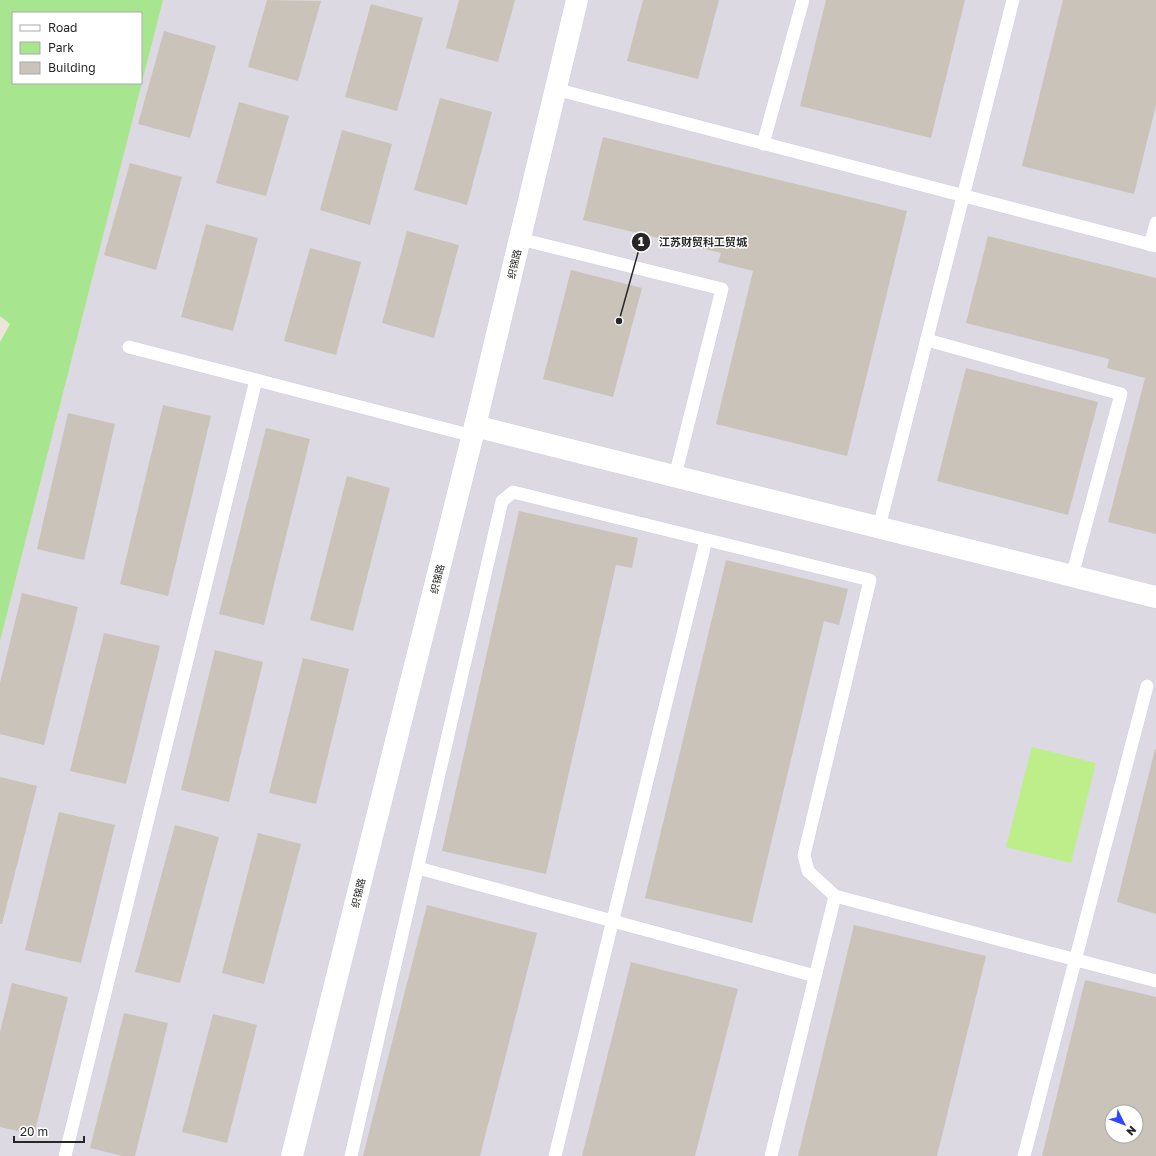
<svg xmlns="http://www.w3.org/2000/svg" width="1156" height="1156" font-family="'Golos Text','Noto Sans SC',sans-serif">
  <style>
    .industrial { fill: #dcd9e2; fill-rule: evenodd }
    .green { fill: #a7e58f; fill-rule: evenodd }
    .pitch { fill: #bdee8a }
    .building { fill: #c9c3ba; fill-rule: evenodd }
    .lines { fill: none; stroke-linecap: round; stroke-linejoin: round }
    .service-casing { stroke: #cccfe2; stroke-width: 14 }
    .tertiary-casing { stroke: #cccfe2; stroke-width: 23 }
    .service { stroke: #fff; stroke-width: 13 }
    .tertiary { stroke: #fff; stroke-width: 22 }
    .labels { text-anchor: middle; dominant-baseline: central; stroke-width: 3; stroke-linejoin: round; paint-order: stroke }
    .street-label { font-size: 10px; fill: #272727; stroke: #fff }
    .leader { fill: none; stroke: #272727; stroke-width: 1.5 }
    .callout-dot { fill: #272727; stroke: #fff; stroke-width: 1.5 }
    .mark-label { font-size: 12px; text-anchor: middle; font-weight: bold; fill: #fff }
    .callout-label { font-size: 11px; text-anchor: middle; font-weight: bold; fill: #272727; stroke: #fff; stroke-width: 3; stroke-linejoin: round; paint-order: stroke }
  </style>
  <rect width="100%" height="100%" fill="#ebe4d7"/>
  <path class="industrial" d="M163,0H1156V1156H0V641ZM1112,1112H1136V1136H1112Z"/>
  <path class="green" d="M0,0H163L0,641V342L10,324L0,316ZM13,13H141V83H13Z"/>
  <path class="pitch" d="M1032,747L1096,763L1071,863L1006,847Z"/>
  <g class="building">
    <path d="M267,0L321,1L298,81L248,67Z"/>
    <path d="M459,0H515L498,62L446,48Z"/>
    <path d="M643,0H719L698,79L627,61Z"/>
    <path d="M826,0H965L931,138L800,106Z"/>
    <path d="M1063,0H1156V105L1134,194L1022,166Z"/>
    <path d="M371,4L423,18L397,111L345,97Z"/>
    <path d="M164,31L216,46L190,138L138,124Z"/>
    <path d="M440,98L492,112L467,205L414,190Z"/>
    <path d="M239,102L289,116L266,196L216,183Z"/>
    <path d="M342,130L392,144L370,225L320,210Z"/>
    <path d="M603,137L907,211L847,456L716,424L753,271L718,262L721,253L583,220Z"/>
    <path d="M130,163L182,177L156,270L104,255Z"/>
    <path d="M206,224L258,238L233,331L181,317Z"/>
    <path d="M407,231L459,245L434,338L382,323Z"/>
    <path d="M988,236L1156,278V534L1108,522L1145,378L1107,368L1109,359L966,323Z"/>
    <path d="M310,248L361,262L336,355L284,341Z"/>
    <path d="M571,270L642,288L613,397L543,379Z"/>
    <path d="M966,368L1098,402L1068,515L937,481Z"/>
    <path d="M163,405L211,416L168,596L120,584Z"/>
    <path d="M68,413L115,424L84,560L37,549Z"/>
    <path d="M266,428L310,439L264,625L219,614Z"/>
    <path d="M347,476L390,488L353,631L310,620Z"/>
    <path d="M519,511L638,538L632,568L616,565L546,874L442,851Z"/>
    <path d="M726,560L848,589L839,625L824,621L752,923L645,898Z"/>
    <path d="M22,593L78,607L44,745L0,734V683Z"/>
    <path d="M104,633L160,646L126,784L70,771Z"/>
    <path d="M215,650L263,662L229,802L181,790Z"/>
    <path d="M303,658L349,669L316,804L269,793Z"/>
    <path d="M1155,749H1156V914L1117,902Z"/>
    <path d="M0,777L37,786L2,924H0Z"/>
    <path d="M59,812L115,825L81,963L25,950Z"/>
    <path d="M175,825L219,837L180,983L135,972Z"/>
    <path d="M258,833L301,844L264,984L222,973Z"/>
    <path d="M427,905L537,933L480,1156H363Z"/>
    <path d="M854,925L986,956L937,1156H798Z"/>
    <path d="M631,962L738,989L695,1156H582Z"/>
    <path d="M1085,980L1156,997V1156H1042ZM1112,1112H1136V1136H1112Z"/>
    <path d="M12,983L68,997L34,1135L0,1127V1032Z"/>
    <path d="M124,1013L168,1023L135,1156H122L90,1148Z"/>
    <path d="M213,1014L257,1025L227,1143L182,1132Z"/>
  </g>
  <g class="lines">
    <defs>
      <g id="service">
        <path d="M555,89L1156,246"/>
        <path d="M763,144L803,0"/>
        <path d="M520,239L722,289L675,476"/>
        <path d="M1150,245L1156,223"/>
        <path d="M927,340L1121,394L1072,576"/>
        <path d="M129,347L473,436"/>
        <path d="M879,527L1013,0"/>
        <path d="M418,868L815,976"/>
        <path d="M65,1156L256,380"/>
        <path d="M351,1156L502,501L513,492L870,580L804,855L808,871L835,896"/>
        <path d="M555,1156L706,540"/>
        <path d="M771,1156L835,896L1156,981"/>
        <path d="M1024,1156L1147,686"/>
      </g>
      <g id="tertiary">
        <path d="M475,426L1156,597"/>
        <path d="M292,1156L475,426L577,0"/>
      </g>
    </defs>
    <use href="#service" class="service-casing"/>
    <use href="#tertiary" class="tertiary-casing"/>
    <use href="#service" class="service"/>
    <use href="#tertiary" class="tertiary"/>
  </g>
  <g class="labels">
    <g class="street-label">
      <text transform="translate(514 264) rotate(-77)">织锦路</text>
      <text transform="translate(437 579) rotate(-76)">织锦路</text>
      <text transform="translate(358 893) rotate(-76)">织锦路</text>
    </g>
  </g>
  <path class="leader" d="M619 321L641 242"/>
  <g class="callout-dot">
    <circle cx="619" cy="321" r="4"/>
    <circle cx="641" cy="242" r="10"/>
  </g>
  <g class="mark-label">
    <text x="641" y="246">1</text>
  </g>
  <g class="callout-label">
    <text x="703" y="246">江苏财贸科工贸城</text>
  </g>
  <rect x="12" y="12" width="130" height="72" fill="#ffffff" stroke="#a9a9a9"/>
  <rect x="20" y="25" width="20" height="6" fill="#ffffff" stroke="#a9a9a9"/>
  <text x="48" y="32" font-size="12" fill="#272727">Road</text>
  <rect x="20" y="42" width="20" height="12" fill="#a7e58f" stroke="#a9a9a9"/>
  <text x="48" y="52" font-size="12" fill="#272727">Park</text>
  <rect x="20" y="62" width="20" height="12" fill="#c9c3ba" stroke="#a9a9a9"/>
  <text x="48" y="72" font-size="12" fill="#272727">Building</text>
  <g transform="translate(1124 1124) rotate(132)"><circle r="19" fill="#ffffff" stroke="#a9a9a9"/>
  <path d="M0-3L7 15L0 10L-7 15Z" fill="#3049ff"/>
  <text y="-6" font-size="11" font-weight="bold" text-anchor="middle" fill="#272727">N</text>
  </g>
  <path d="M14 1136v6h70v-6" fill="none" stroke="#272727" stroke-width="2"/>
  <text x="20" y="1136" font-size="12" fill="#272727" stroke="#ffffff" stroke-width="3" paint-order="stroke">20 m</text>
</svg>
